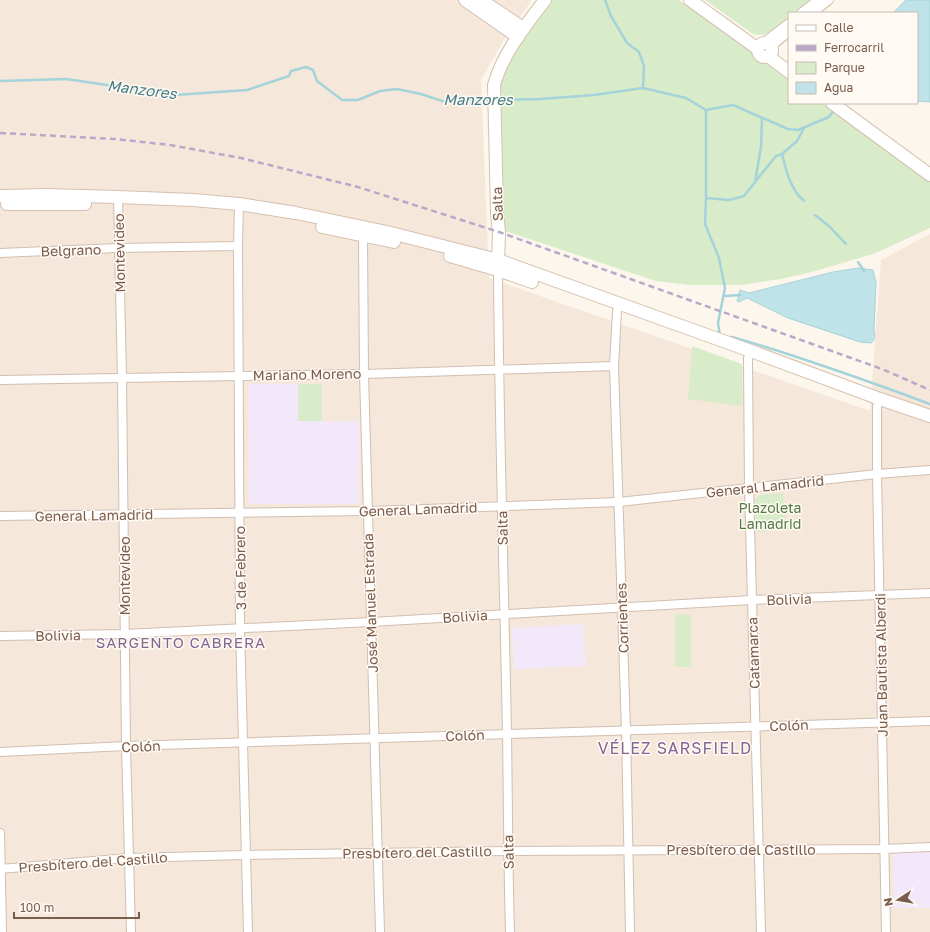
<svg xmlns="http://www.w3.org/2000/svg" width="930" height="932" font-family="'Golos Text',sans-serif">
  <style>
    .residential { fill: #f5e8da }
    .education { fill: #f3e8fa }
    .green { fill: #d8ecc9 }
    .water { fill: #bfe3e8; stroke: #a5d3da }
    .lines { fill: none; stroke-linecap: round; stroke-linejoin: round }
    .stream { stroke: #a5d3da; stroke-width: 2.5 }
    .street-casing { stroke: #d1beb0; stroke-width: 10 }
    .secondary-casing { stroke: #d6c0b0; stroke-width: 14 }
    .street { stroke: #fff; stroke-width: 8 }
    .secondary { stroke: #fff; stroke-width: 12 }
    .rail { stroke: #b9a8c9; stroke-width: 2.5; stroke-dasharray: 6 4; stroke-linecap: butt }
    .labels { text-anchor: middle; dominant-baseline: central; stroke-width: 3; stroke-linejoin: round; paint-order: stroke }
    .street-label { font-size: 14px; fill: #7a5c4d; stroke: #fffaf3 }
    .park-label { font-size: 14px; fill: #537a41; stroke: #fffaf3 }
    .water-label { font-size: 15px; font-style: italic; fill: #437c86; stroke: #fffaf3 }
    .neighbourhood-label { font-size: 15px; letter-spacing: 1px; fill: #846695; stroke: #fffaf3 }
    .quarter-label { font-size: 16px; letter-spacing: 1px; fill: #846695; stroke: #fffaf3 }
  </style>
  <rect width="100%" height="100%" fill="#fdf6ec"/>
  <path class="residential" d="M0,0H532L503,41L481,80L489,278L870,411L881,260L930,234V932H0Z"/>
  <g class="education">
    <path d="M248,384H298V421H359V504H249Z"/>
    <path d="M583,624L586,666L514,669L512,628Z"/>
    <path d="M893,852H930V908H894Z"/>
  </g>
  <g class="green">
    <path d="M551,0H679L753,52L758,59L765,61L789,79V103H822L930,182V228L876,253L812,272L781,279L741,285H690L656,281L502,230L501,79C509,52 535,22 551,0Z"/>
    <path d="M705,0H811L795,13H789V18C777,27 769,38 753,34Z"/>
    <path d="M692,346L742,364V406L688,399Z"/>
    <rect x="298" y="384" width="24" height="37"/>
    <path d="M783,493L787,529L757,532L754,500L760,495Z"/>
    <path d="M675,614L691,615V667H675Z"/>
  </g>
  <g class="water">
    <path d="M906,0H930V102L917,101V13H893Z"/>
    <path d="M858,268L873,270L876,283L874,329C875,334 876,340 871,343L860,342L788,318L747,298L739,302L737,301L740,290L749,293L833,272Z"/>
  </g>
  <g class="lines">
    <g class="stream">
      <path d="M605,0L611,16L627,43L639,52L644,66L643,88"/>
      <path d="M0,81L66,79L175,95L247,90L289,76L291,71L306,67L313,70L317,81L342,100H358L380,91L397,89L421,94L442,101L492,100"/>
      <path d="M499,100L540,99L594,95L643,88L686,98L706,110L733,105L788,129L798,130L829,117L834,110"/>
      <path d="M804,128L797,141L782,154C786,171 791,190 804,201"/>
      <path d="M755,182L776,156L782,154"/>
      <path d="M706,198V110"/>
      <path d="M815,215L829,226L846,244"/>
      <path d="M858,262L864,271"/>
      <path d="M725,296L740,295"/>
      <path d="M720,336L718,323L725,288L719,258L705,224L706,198L729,200L744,196L755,182L761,147L762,118"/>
      <path d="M732,337C799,356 865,380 930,404"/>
    </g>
    <defs>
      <g id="street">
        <path d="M801,13L818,0"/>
        <path d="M813,13L829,0"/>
        <path d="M763,43L789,23"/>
        <path d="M772,49L773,45L789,32"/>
        <path d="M118,197L122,378L126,746L131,932"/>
        <path d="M239,204L238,246L240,628L248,932"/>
        <path d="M364,231L363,236L364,374L380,932"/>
        <path d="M0,253L118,248L238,246"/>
        <path d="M498,270C499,424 504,578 507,732C508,799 508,865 510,932"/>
        <path d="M620,304L617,311L614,366L626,730L630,932"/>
        <path d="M751,351L748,358L749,488L761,932"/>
        <path d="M0,380L364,374L614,366"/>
        <path d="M880,399L877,406V474L886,932"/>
        <path d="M0,516L368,511L619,502L877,474L930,470"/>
        <path d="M0,636L124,634L371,622L752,600L930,593"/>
        <path d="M0,752L126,746L930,721"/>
        <path d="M0,833L2,932"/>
        <path d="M0,869L128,858L245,855L508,851L884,849L930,847"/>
      </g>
      <g id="secondary">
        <path d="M465,0L518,37"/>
        <path d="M481,0L523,28"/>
        <path d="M690,0L758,49"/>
        <circle cx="765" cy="50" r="7"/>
        <path d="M768,56L789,72"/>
        <path d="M832,103L930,175"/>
        <path d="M0,196L46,195L118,197L193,200L239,204L296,213L387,232L498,260L751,351L880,399L930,416"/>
        <path d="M7,204H85"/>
        <path d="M322,227L394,242"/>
        <path d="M450,256L498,270L532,282"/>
        <path d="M498,266L499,232L497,213L494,85C503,53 525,26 545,0"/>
      </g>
    </defs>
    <use href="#street" class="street-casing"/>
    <use href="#secondary" class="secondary-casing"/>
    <use href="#street" class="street"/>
    <use href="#secondary" class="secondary"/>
    <path class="rail" d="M0,133L115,139L170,145L241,158L358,187L499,232L882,369L930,390"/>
  </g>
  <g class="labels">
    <g class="street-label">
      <text transform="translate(497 204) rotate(-92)">Salta</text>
      <text transform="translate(71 250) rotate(-2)">Belgrano</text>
      <text transform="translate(119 253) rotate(-91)">Montevideo</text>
      <text transform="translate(307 374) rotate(-1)">Mariano Moreno</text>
      <text transform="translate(765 486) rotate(-6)">General Lamadrid</text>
      <text transform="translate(418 509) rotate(-2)">General Lamadrid</text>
      <text transform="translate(94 515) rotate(-1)">General Lamadrid</text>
      <text transform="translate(502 528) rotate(-91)">Salta</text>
      <text transform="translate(240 568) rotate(-91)">3 de Febrero</text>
      <text transform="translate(124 576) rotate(-90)">Montevideo</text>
      <text transform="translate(789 599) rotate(-2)">Bolivia</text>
      <text transform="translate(370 603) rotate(-92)">José Manuel Estrada</text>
      <text transform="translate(465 616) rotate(-4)">Bolivia</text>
      <text transform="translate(622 618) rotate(-92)">Corrientes</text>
      <text transform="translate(58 635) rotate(-1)">Bolivia</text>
      <text transform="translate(753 653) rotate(-92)">Catamarca</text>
      <text transform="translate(881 665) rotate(-91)">Juan Bautista Alberdi</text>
      <text transform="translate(789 725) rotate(-2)">Colón</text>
      <text transform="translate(465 735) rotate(-2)">Colón</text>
      <text transform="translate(141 746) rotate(-2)">Colón</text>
      <text x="741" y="849">Presbítero del Castillo</text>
      <text transform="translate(417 852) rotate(-1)">Presbítero del Castillo</text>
      <text transform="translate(508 852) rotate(-91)">Salta</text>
      <text transform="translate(93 862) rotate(-4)">Presbítero del Castillo</text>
    </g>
    <g class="park-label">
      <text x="770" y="507">Plazoleta<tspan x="770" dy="16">Lamadrid</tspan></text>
    </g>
    <g class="water-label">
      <text transform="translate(142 89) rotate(7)">Manzores</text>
      <text x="478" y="99">Manzores</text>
    </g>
    <g class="neighbourhood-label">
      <text x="181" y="642">SARGENTO CABRERA</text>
    </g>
    <g class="quarter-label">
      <text x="675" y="748">VÉLEZ SARSFIELD</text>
    </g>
  </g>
  <rect x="788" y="12" width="130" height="92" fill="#fffaf3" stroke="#cabbb1"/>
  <rect x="796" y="25" width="20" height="6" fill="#ffffff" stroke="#cabbb1"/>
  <text x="824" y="32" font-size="12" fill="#7a5c4d">Calle</text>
  <rect x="796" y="45" width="20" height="6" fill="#b9a8c9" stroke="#cabbb1"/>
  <text x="824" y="52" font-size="12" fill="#7a5c4d">Ferrocarril</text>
  <rect x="796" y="62" width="20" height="12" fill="#d8ecc9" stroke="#cabbb1"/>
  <text x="824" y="72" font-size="12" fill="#7a5c4d">Parque</text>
  <rect x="796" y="82" width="20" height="12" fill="#bfe3e8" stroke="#cabbb1"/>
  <text x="824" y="92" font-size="12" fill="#7a5c4d">Agua</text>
  <g transform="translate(898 900) rotate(258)" stroke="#fffaf3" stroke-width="3" paint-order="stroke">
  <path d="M0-3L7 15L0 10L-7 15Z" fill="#7a5c4d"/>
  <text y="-6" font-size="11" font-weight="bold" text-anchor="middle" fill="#7a5c4d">N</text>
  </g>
  <path d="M14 912v6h125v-6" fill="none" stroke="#7a5c4d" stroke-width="2"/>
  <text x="20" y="912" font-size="12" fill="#7a5c4d" stroke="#fffaf3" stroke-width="3" paint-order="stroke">100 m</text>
</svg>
